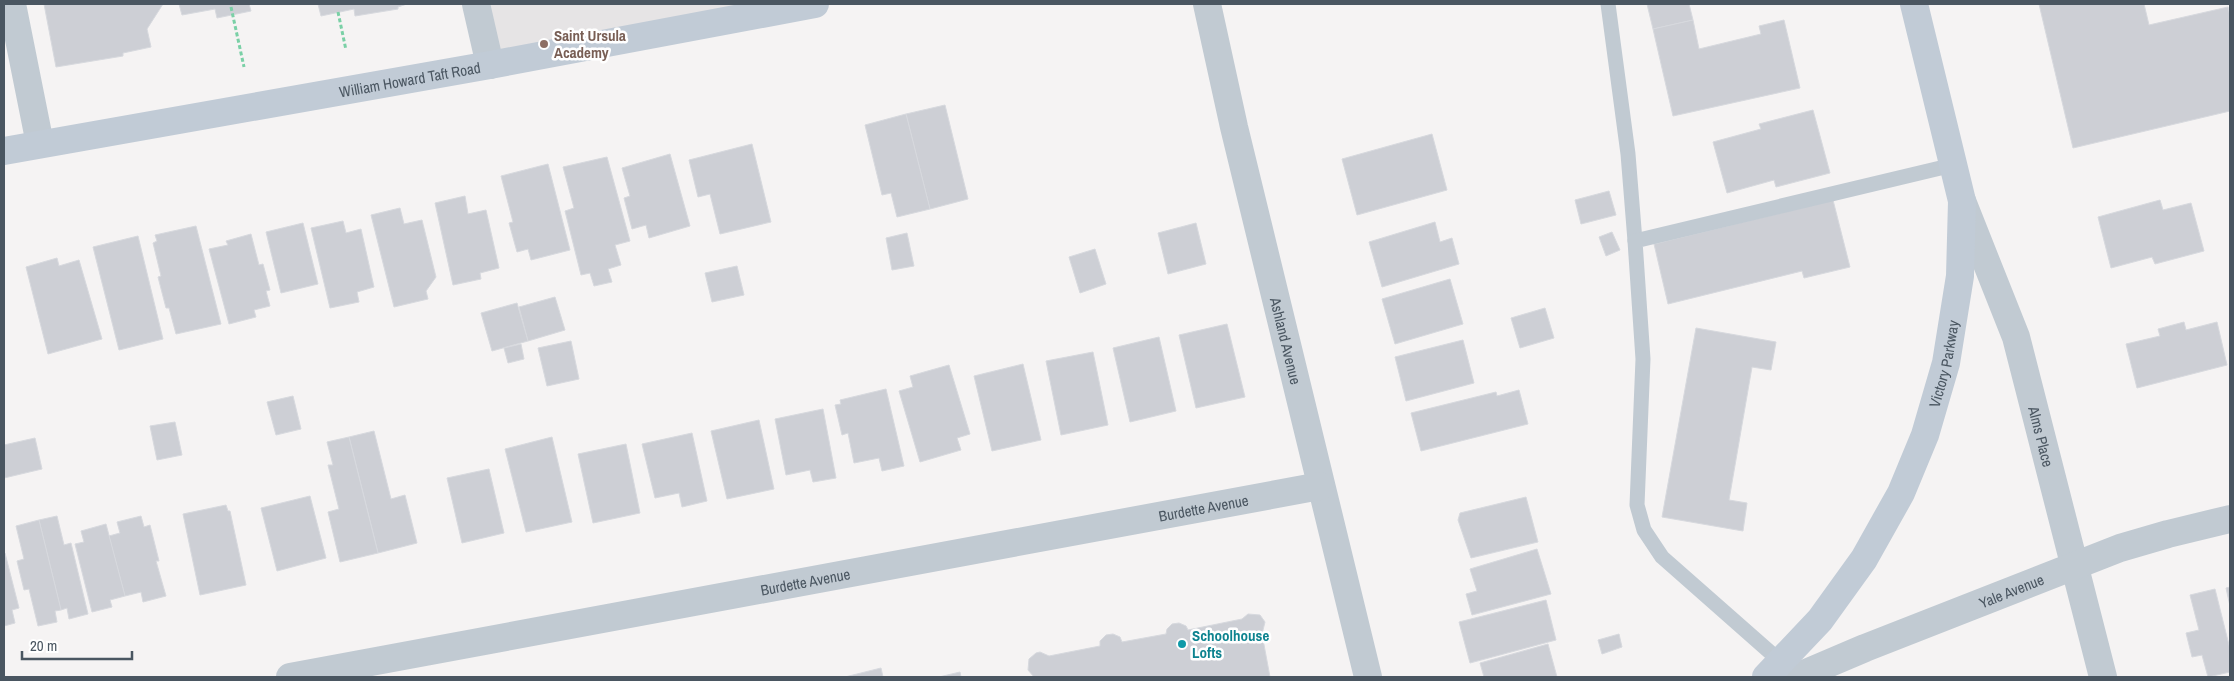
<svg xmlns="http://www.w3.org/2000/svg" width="2234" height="681" font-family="'Archivo Narrow',sans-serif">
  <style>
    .education { fill: #e6e4e5 }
    .building { fill: #cdcfd5; stroke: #d7d9de }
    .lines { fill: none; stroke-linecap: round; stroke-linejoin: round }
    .path { stroke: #7ad0a6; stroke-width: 3; stroke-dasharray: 4 2.5; stroke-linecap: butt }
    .lane { stroke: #c1cad2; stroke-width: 15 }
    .street { stroke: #c1cad2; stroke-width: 28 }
    .secondary { stroke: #c1cbd6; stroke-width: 28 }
    .education-dot { fill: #8d6e63; stroke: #fff; stroke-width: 2 }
    .culture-dot { fill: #0f9aa8; stroke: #fff; stroke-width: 2 }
    .labels { text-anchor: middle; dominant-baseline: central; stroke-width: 5; stroke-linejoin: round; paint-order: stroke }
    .education-label { font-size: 15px; font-weight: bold; fill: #785e54; stroke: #fff; text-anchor: start }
    .street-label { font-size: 15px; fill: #4a5661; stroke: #fff }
    .culture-label { font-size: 15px; font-weight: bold; fill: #0d838f; stroke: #fff; text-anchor: start }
  </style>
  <rect width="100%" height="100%" fill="#f5f3f3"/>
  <path class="education" d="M476,4H740L744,17L490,65Z"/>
  <g class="building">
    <path d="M44,4H163L147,29L151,47L123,53V56L56,67Z"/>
    <path d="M179,4H249L251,11L217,18L215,9L182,15Z"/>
    <path d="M318,4H407L398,7V9L355,16L354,9L321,16Z"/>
    <path d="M1647,4H1689L1693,20L1653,29Z"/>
    <path d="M2039,4H2144L2149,25L2228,7L2230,16V111L2073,148Z"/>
    <path d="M1693,20L1699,49L1761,34L1759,26L1784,20L1800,88L1673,116L1653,29Z"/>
    <path d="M945,105L968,199L930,209L906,114Z"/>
    <path d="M1813,110L1830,173L1776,187L1774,180L1727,193L1713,142L1761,129L1759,124Z"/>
    <path d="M906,114L930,209L897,217L891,193L882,195L865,125Z"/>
    <path d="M1432,134L1447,190L1357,215L1342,159Z"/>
    <path d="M752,144L771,222L720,234L710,194L698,197L689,160Z"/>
    <path d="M670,154L690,226L649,238L646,225L632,229L624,198L630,196L622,168Z"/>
    <path d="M607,157L630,241L615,245L621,265L608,269L612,282L594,286L590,273L581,275L565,211L574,208L563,167Z"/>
    <path d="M548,164L570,250L531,260L528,249L517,252L509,223L513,222L501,176Z"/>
    <path d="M1609,191L1616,215L1581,224L1575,200Z"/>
    <path d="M465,196L468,214L486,210L499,268L480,273L481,279L453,285L435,203Z"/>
    <path d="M1833,200L1850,267L1804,278L1802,271L1668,304L1654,244Z"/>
    <path d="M2160,200L2163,210L2191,203L2204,251L2155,264L2152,257L2111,268L2098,217Z"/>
    <path d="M400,208L404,224L422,220L436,277L426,291L428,299L394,307L371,215Z"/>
    <path d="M343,221L346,233L361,229L374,287L357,292L359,302L330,308L311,228Z"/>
    <path d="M1435,222L1440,242L1452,238L1459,264L1382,287L1369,242Z"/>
    <path d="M303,223L318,284L281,293L266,232Z"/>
    <path d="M1196,223L1206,264L1168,274L1158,233Z"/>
    <path d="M196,226L221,324L176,334L169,308H166L158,277L161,276L153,243L157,241L155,235Z"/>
    <path d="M1612,232L1620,250L1606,256L1599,237Z"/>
    <path d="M907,233L914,266L892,270L886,238Z"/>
    <path d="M251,234L259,265L263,264L270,290L266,291L270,306L254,310L256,317L229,324L209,249L228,245L226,241Z"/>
    <path d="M138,236L163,339L119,350L93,247Z"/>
    <path d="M1095,249L1106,284L1080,293L1069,257Z"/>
    <path d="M57,258L59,266L79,260L102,339L48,354L26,267Z"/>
    <path d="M737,266L744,295L712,302L705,273Z"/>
    <path d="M1450,279L1463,324L1395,344L1382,299Z"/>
    <path d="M555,297L565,330L528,341L519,307Z"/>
    <path d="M517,303L528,341L492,351L481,313Z"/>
    <path d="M1545,308L1554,338L1520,348L1511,318Z"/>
    <path d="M2184,322L2186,330L2217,322L2227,365L2137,388L2126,344L2160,336L2158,329Z"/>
    <path d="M1227,324L1245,397L1196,408L1179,335Z"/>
    <path d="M1696,328L1776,342L1771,370L1752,367L1729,500L1747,503L1743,531L1662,517Z"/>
    <path d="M1159,337L1176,411L1130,422L1113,348Z"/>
    <path d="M1463,340L1474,383L1406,401L1395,357Z"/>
    <path d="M571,341L579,379L547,386L538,348Z"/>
    <path d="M521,344L524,359L508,363L504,348Z"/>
    <path d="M1093,352L1108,425L1061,435L1046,361Z"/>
    <path d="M1023,364L1041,440L992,451L974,376Z"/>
    <path d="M949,365L970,434L957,438L961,450L920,462L899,391L913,387L910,376Z"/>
    <path d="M886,389L904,466L882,471L879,458L854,463L848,433L842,435L835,405L841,404L840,400Z"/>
    <path d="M1519,390L1528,424L1421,451L1411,413L1496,392L1497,396Z"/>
    <path d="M293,396L301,429L276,435L267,402Z"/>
    <path d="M823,409L836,478L813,482L810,470L786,475L775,419Z"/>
    <path d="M759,420L774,489L727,499L711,431Z"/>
    <path d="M175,422L182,455L157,460L150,426Z"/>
    <path d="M374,431L391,499L405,495L417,543L378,553L349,437Z"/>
    <path d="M692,433L707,501L682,507L679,493L655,498L642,444Z"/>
    <path d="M349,437L378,553L340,562L328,512L339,509L328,465H333L327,442Z"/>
    <path d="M552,437L572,522L526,532L505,449Z"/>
    <path d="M35,438L42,469L4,478V445Z"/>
    <path d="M626,444L640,513L593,523L578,454Z"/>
    <path d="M489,469L504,533L462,543L447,478Z"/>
    <path d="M310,496L326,558L277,571L261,508Z"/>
    <path d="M1526,497L1538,542L1471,558L1458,520L1460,513Z"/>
    <path d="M226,505L228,511H230L246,585L200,595L183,514Z"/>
    <path d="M57,516L64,545L71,543L88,614L69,619L67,608L61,610L39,520Z"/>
    <path d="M141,516L144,527L150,525L159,561H156L166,596L143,602L141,592L125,596L109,536L120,533L117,522Z"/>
    <path d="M39,520L61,610L55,611L57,622L38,626L29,589L24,590L17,561L24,559L16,526Z"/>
    <path d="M106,524L125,596L110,600L112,607L92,612L75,544L84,542L81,531Z"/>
    <path d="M1537,549L1551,594L1472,615L1466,594L1477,591L1470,569Z"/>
    <path d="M4,553H5L19,608L12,610L15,623L4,626Z"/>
    <path d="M2230,587V606L2226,588Z"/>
    <path d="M2215,589L2230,649V672L2208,677L2202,655L2192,657L2186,633L2199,630L2190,595Z"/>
    <path d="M1546,600L1556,640L1470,663L1459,622Z"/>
    <path d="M1248,614L1260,615L1265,622L1262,634L1270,677H1034L1028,670L1029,659L1036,653L1040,652L1049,656L1100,646V641L1106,635L1113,634L1120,637L1122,642L1166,634L1167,629L1172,624L1179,623L1186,626L1188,630L1242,619Z"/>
    <path d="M1619,634L1622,647L1602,654L1598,640Z"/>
    <path d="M1548,644L1557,677H1484L1480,663Z"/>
    <path d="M881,668L883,677H845Z"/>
    <path d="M960,672L961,677H939Z"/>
  </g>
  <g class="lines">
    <g class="path">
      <path d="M231,7L244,67"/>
      <path d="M338,12L346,50"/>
    </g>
    <g class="lane">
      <path d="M1608,4L1628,154L1635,241"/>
      <path d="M1781,662L1662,557L1644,530L1637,505L1643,359L1635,241L1953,165"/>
    </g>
    <g class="street">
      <path d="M12,4L40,144"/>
      <path d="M476,4L490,65"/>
      <path id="s1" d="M1207,4L1234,127L1368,677"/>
      <path id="s2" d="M1962,201L2016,337L2103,677"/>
      <path id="s3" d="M290,677L1320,486"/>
      <path id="s4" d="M1797,677L1865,648L2120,548L2168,534L2230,519"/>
    </g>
    <g class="secondary">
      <path id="s5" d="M4,151L490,65L815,4"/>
      <path id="s6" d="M1766,677L1820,620L1864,559L1901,493L1925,435L1946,363L1960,276L1962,201L1914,4"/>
    </g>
  </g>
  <circle class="education-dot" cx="544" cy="44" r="5"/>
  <circle class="culture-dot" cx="1182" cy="644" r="5"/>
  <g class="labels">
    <g class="education-label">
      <text x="554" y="35">Saint Ursula<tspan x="554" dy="17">Academy</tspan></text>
    </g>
    <g class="street-label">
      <text stroke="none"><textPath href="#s5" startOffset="412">William Howard Taft Road</textPath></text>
      <text stroke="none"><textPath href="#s1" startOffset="346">Ashland Avenue</textPath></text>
      <text stroke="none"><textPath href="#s6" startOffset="366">Victory Parkway</textPath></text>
      <text stroke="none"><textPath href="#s2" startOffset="249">Alms Place</textPath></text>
      <text stroke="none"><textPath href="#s3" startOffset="929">Burdette Avenue</textPath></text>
      <text stroke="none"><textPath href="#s3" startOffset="524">Burdette Avenue</textPath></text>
      <text stroke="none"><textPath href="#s4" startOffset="231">Yale Avenue</textPath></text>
    </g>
    <g class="culture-label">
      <text x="1192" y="635">Schoolhouse<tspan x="1192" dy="17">Lofts</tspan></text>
    </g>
  </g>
  <rect width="2234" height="681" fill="none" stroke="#4a5661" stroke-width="10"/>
  <path d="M22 651v8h110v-8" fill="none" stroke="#4a5661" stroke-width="2.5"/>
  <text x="30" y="651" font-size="15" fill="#4a5661" stroke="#ffffff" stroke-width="4" paint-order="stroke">20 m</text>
</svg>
